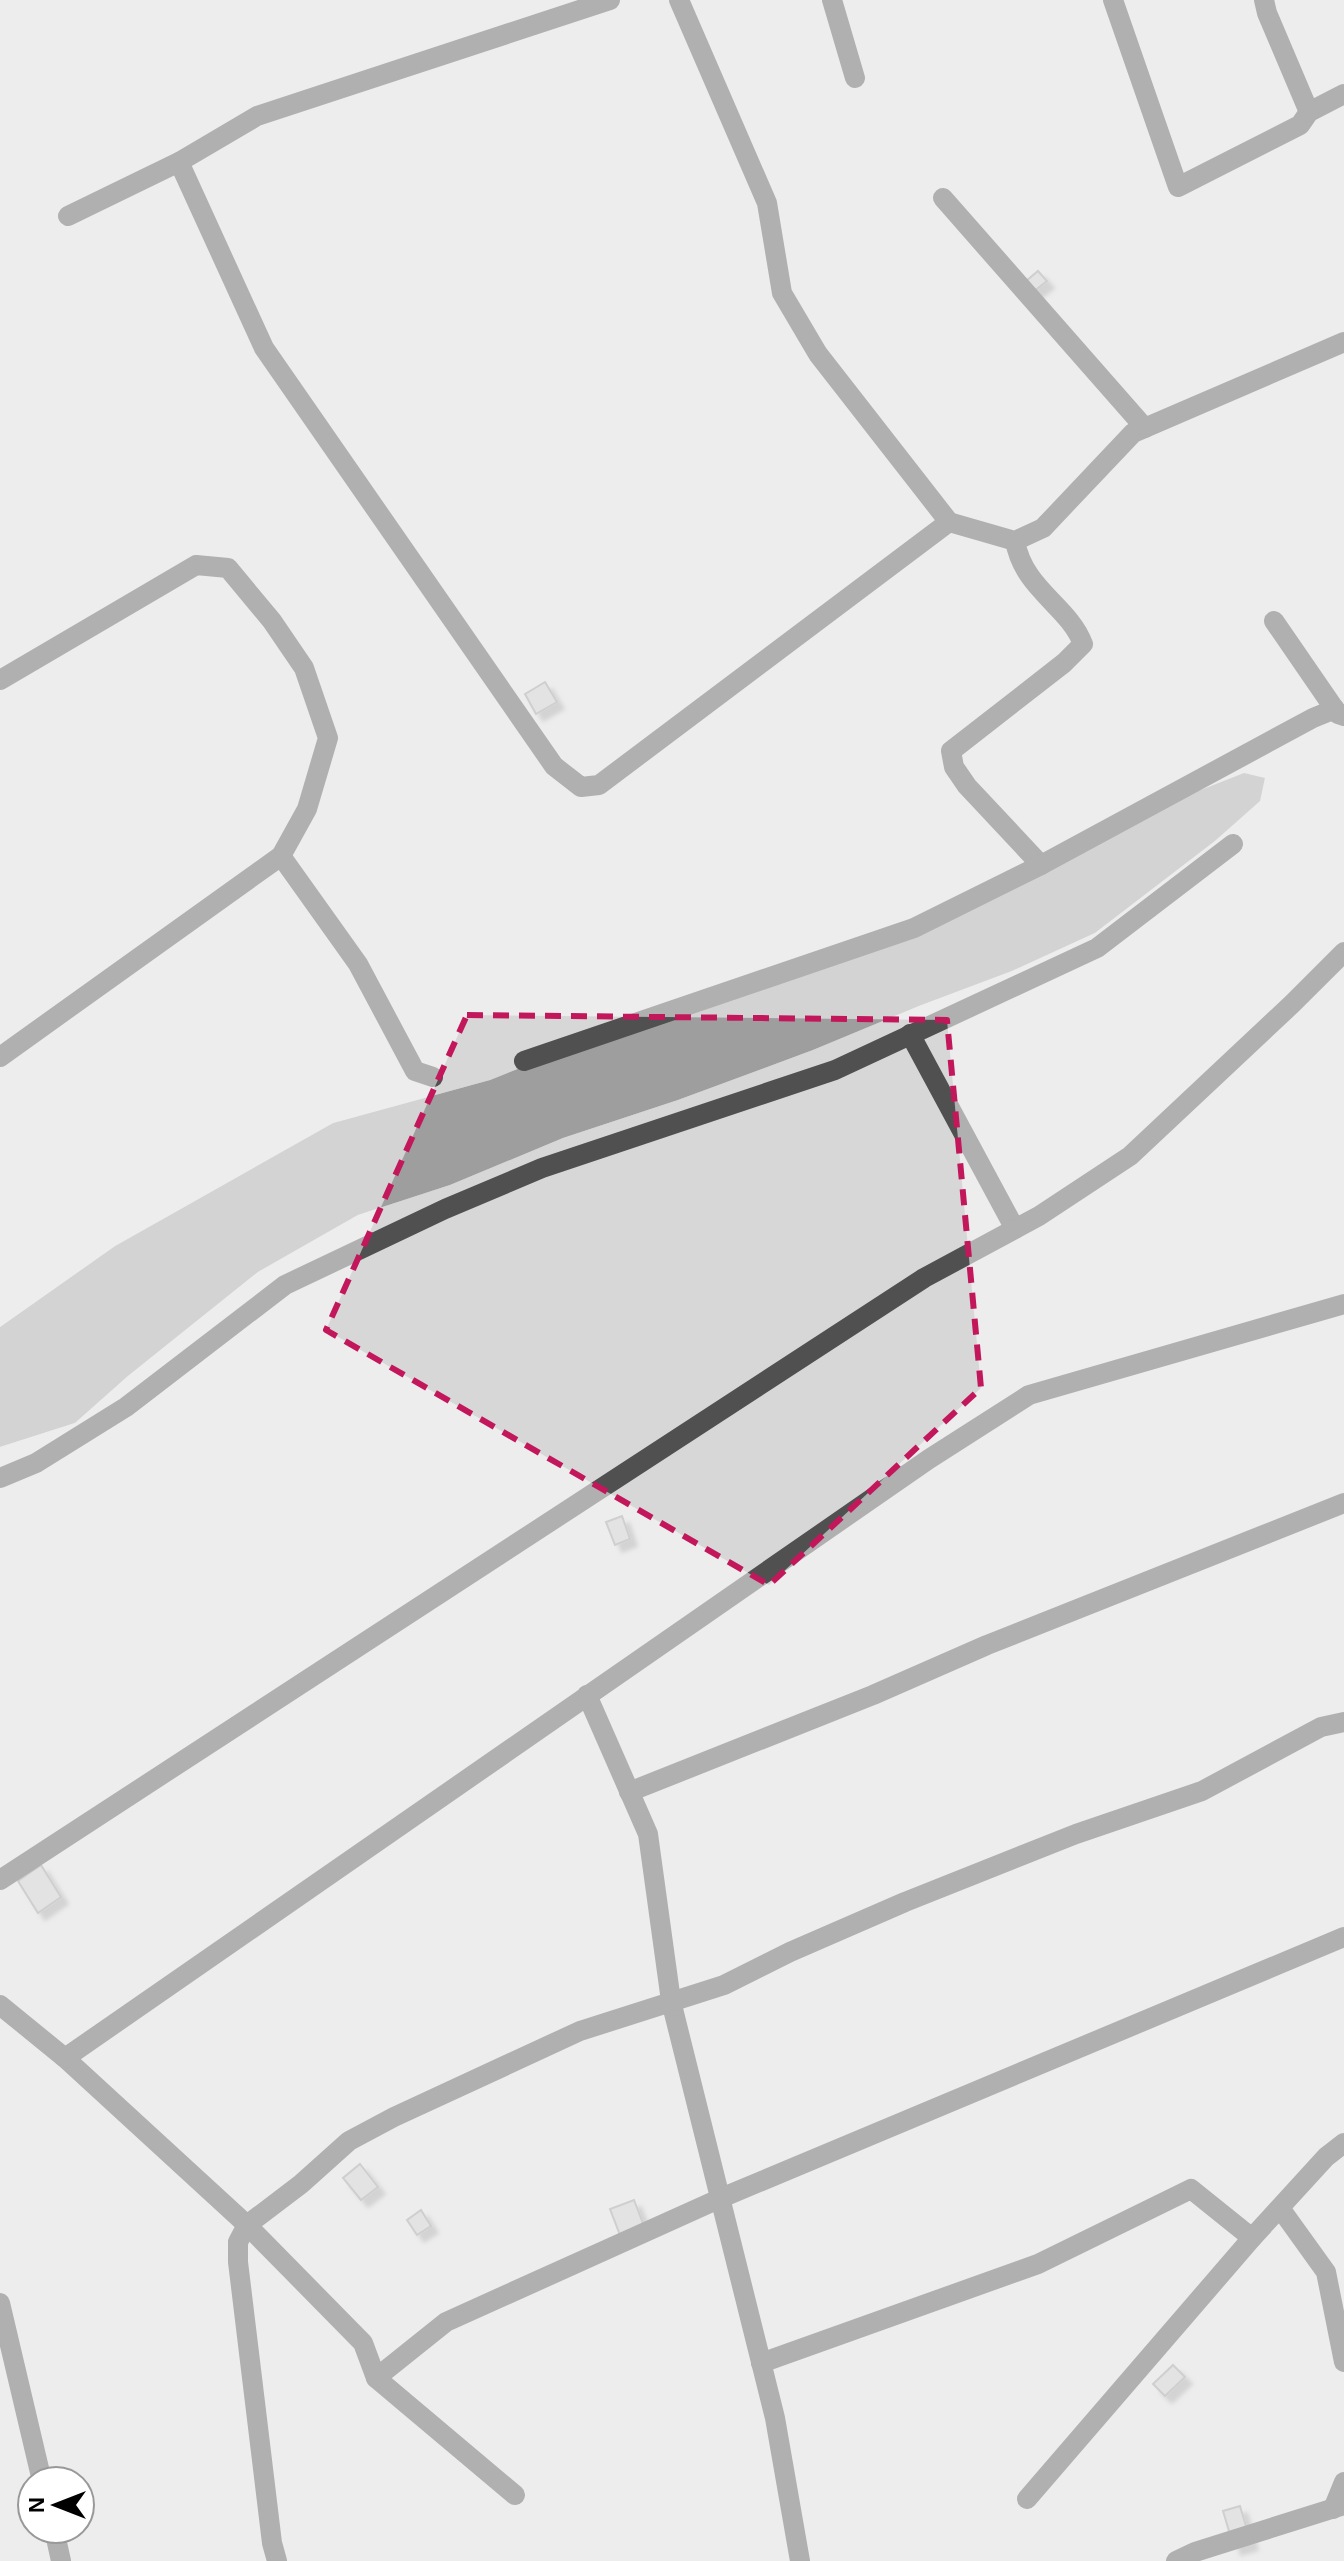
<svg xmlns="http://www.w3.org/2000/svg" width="1344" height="2561" font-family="Helvetica,sans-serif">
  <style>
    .green { fill: #d7d7d7; fill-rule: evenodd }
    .water { fill: #9e9e9e }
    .building { fill: #c0c0c0; stroke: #949494; stroke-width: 2; filter: url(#shadow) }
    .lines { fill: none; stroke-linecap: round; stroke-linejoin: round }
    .minor { stroke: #505050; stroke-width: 20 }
    .marked { fill: none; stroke: #c2185b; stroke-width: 6; stroke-dasharray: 16 10; stroke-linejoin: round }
  </style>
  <defs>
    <filter id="shadow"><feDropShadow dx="7" dy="7" stdDeviation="2" flood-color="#0004"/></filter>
  </defs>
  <rect width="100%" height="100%" fill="#fff"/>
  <path class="green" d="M0,0H1344V2561H0V1447L75,1423L128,1376L258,1272L358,1215L450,1185L563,1138L678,1100L813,1050L919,1006L1012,971L1095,933L1215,841L1259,801L1265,778L1029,878L582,1043L490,1080L333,1123L115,1246L0,1327ZM32,2481H80V2529H32Z"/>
  <path class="water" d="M1244,773L1265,778L1260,801L1215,841L1095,933L1012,971L919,1006L813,1050L678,1100L563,1138L450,1185L358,1215L258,1272L128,1376L75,1423L0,1447V1327L115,1246L333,1123L490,1080L582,1043L877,943L1193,793Z"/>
  <g class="building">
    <path d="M1038,271L1047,281L1033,292L1025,282Z"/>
    <path d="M545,682L557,702L536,714L525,694Z"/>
    <path d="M622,1516L630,1539L615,1545L606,1522Z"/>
    <path d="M41,1865L61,1897L38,1913L18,1881Z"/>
    <path d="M360,2164L378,2187L361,2200L343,2178Z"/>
    <path d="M634,2200L644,2226L620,2235L610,2209Z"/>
    <path d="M421,2210L431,2226L417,2235L407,2220Z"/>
    <path d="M1173,2365L1185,2377L1165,2396L1153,2384Z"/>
    <path d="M1240,2506L1251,2543L1234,2548L1223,2511Z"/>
  </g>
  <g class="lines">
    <g class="minor">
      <path d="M679,0L767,203L782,293L818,354L949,522"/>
      <path d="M832,0L855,78"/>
      <path d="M1113,0L1178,187L1300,125L1309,112L1344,94"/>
      <path d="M1264,0L1267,13L1309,112"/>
      <path d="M179,162L264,348L554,766L581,787L599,785L949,522L1015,541L1043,528L1133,433L1344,342"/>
      <path d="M943,198L1145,428"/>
      <path d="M68,216L179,162L257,116L610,0"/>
      <path d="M1015,541C1024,590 1068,605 1083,644L1064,663L951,751L954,767L967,786L1041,865"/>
      <path d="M1274,621L1338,714L1344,716"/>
      <path d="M0,680L196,565L228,568L272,621L304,668L328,738L307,809L281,856L0,1057"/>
      <path d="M281,856L358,964L415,1071L433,1077"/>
      <path d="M910,1034L1015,1229"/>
      <path d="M524,1061L914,928L1041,865L1313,718L1335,709"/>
      <path d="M0,1478L36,1463L126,1407L285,1285L445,1209L542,1168L835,1070L1097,948L1233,844"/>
      <path d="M587,1695L648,1834L671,2001L775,2418L800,2561"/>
      <path d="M629,1792L873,1695L987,1645L1344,1503"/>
      <path d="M0,1880L924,1278L1039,1216L1130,1156L1292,1004L1344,952"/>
      <path d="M0,2005L65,2058L247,2225L363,2343L376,2378L515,2495"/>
      <path d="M65,2058L929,1459L1029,1395L1344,1304"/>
      <path d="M1280,2208L1326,2272L1344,2362"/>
      <path d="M0,2303L42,2481"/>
      <path d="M761,2363L1038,2264L1191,2189L1252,2238"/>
      <path d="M376,2378L446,2322L721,2198L1344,1937"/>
      <path d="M1027,2499L1252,2238L1326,2157L1344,2143"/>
      <path d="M1333,2509L1344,2482"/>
      <path d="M54,2529L61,2561"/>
      <path d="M277,2561L272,2543L238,2262V2242L247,2225L301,2184L349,2141L394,2117L580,2031L724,1985L790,1952L905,1902L1076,1834L1202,1791L1321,1727L1344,1722"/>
      <path d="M1176,2561L1195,2552L1344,2505"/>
    </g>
  </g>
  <path d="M0 0H1344V2561H0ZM467,1015L947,1020L981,1388L769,1585L326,1330Z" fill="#fff" fill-opacity=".55" fill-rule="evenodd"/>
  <path class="marked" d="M467,1015L947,1020L981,1388L769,1585L326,1330Z"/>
  <g transform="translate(56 2505) rotate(270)"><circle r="38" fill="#ffffff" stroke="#999999" stroke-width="2"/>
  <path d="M0-6L14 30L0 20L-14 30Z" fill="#000000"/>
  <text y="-12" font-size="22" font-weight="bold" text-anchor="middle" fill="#000000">N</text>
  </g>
</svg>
